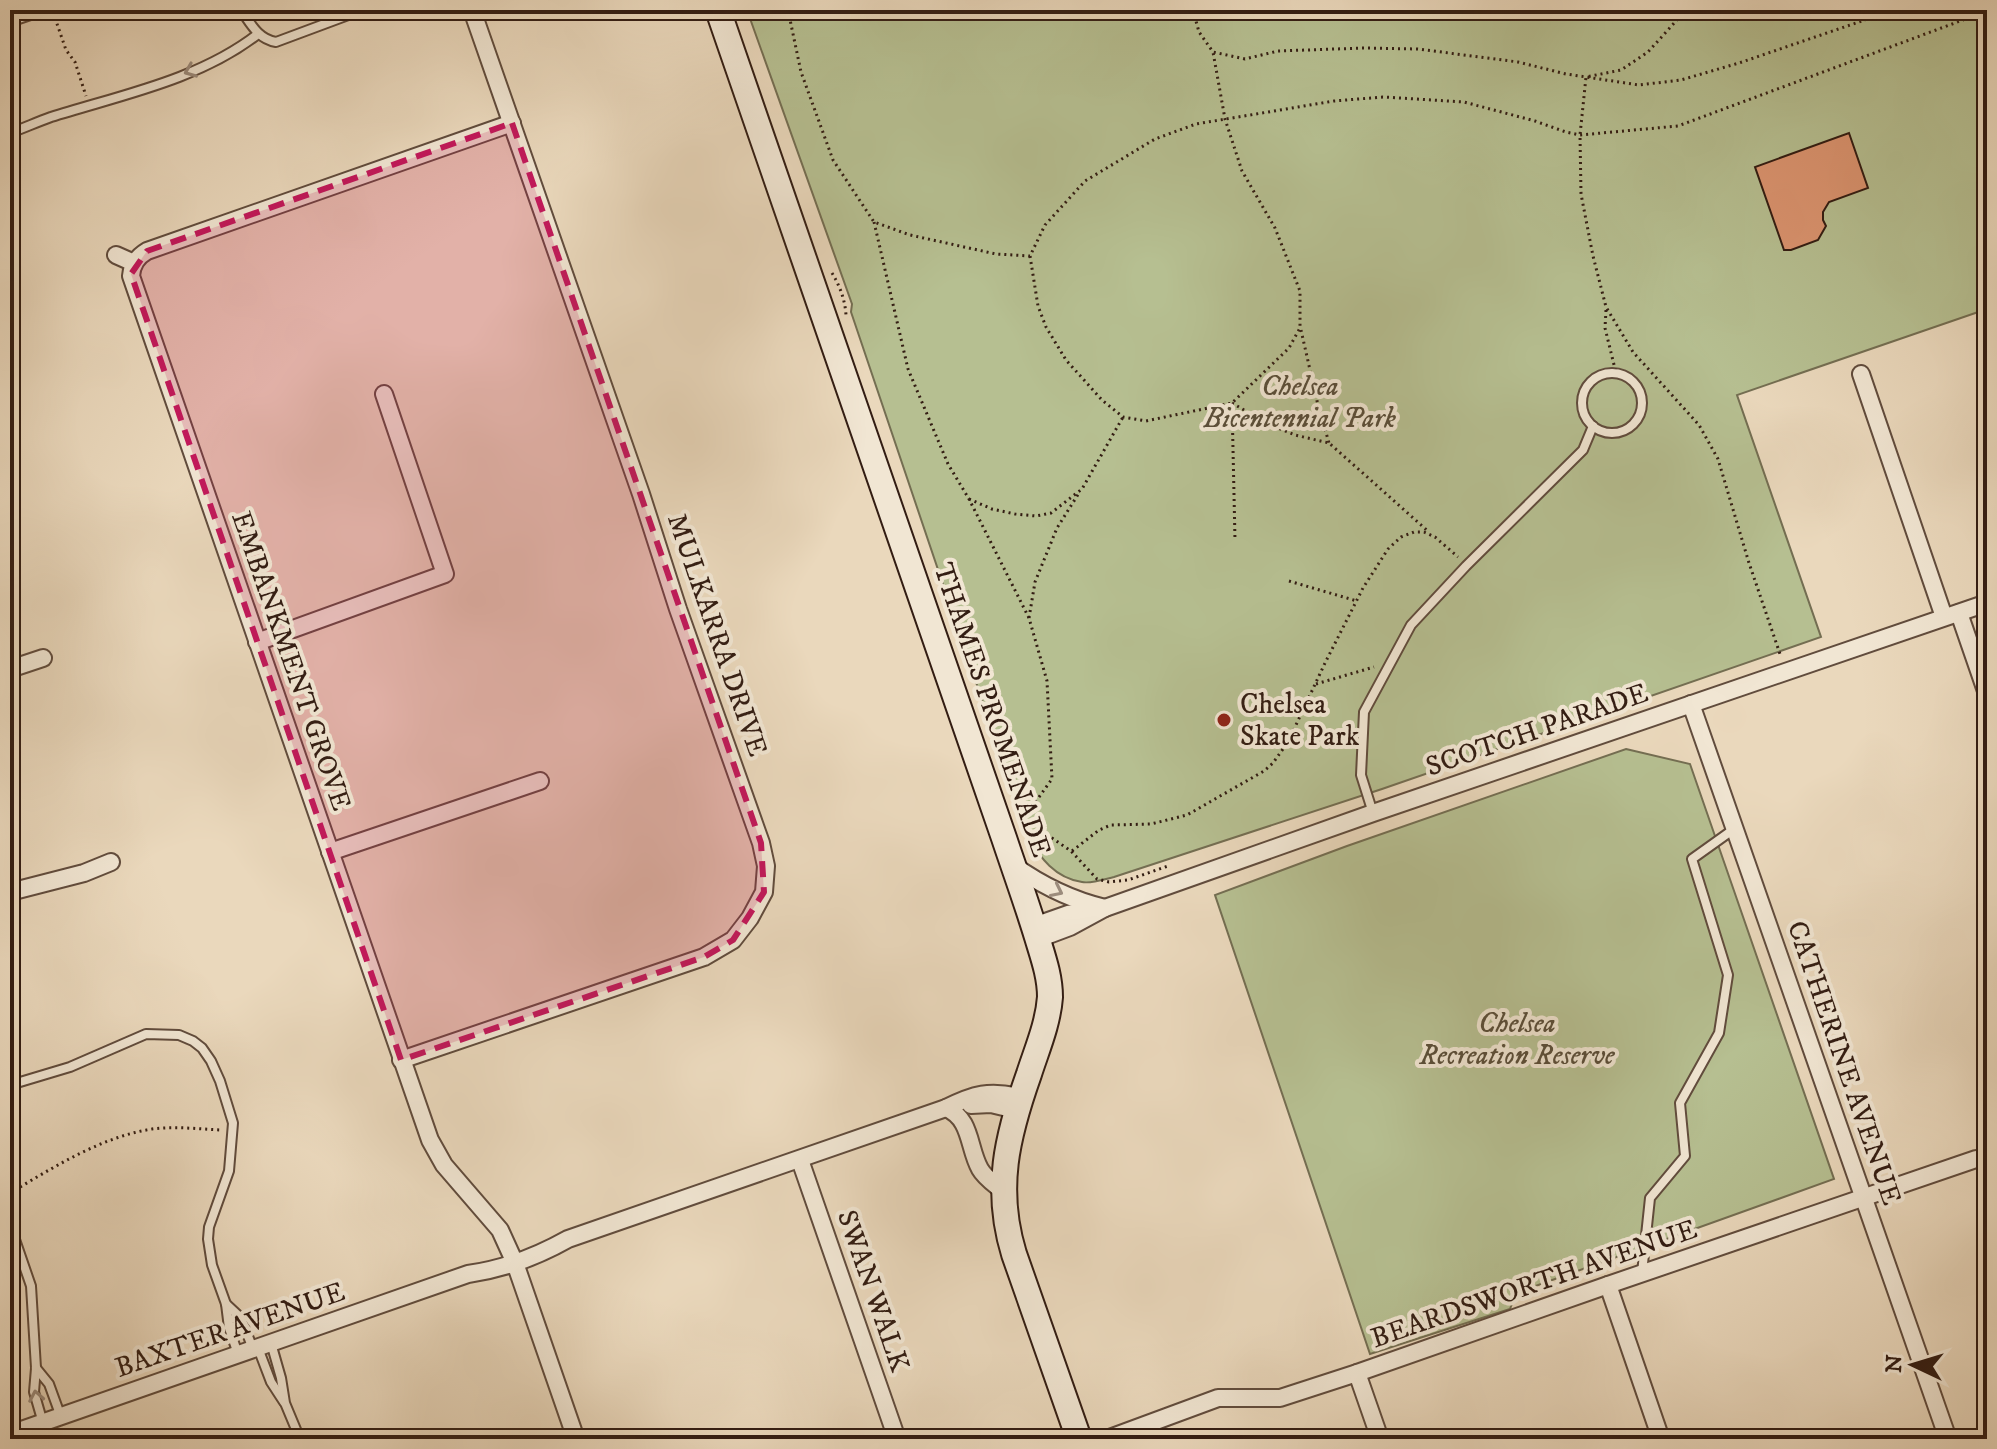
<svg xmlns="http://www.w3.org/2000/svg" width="1997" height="1449" font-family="'IM FELL DW Pica',serif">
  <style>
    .green { fill: #b6bf91; stroke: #746e52; stroke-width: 2 }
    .building { fill: #db9470; stroke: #331d13; stroke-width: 2 }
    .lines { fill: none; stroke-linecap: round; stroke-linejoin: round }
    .lane-casing { stroke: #614c3d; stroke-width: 12 }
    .street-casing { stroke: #614c3d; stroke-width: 20 }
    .secondary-casing { stroke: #331d13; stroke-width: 28 }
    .path { stroke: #331d13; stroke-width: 3; stroke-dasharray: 2 4; stroke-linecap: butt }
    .lane { stroke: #f1e6d3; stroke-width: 8 }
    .street { stroke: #f1e6d3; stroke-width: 16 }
    .secondary { stroke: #f1e6d3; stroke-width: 24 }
    .oneway { stroke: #9c8c7d }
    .marked { fill: #c2185b; fill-opacity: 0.2; stroke: #c2185b; stroke-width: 6; stroke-dasharray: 16 10; stroke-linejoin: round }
    .poi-dot { fill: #8f2418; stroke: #f1e6d3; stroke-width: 3 }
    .labels { text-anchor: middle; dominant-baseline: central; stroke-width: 8; stroke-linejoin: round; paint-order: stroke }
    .park-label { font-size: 28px; font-style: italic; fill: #5a4e39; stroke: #f1e6d3 }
    .street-label { font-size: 28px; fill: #331d13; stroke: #f1e6d3 }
    .poi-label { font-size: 28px; fill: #331d13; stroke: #f1e6d3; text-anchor: start }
  </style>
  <rect width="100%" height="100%" fill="#ead8bc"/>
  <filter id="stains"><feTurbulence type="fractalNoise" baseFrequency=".0025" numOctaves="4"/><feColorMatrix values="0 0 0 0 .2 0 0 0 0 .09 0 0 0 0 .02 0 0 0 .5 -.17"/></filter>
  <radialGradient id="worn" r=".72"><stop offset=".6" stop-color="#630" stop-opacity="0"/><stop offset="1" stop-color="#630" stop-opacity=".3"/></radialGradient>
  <g class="green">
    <path d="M747,10H1987V309L1737,395L1821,637L1382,789L1114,877C1105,879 1091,884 1082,882C1055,878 1040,858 1028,836L851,312L852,304Z"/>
    <path d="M1626,749L1690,764L1834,1179L1516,1293L1510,1309L1370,1354L1215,895L1347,846Z"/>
  </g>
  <path class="building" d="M1849,133L1868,188L1829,202L1823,212V220L1826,226L1818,240L1791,250H1784L1755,167Z"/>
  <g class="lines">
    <defs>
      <g id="lane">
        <path d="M241,10C251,24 258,39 276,42L362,10"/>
        <path d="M10,22L45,10"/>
        <path d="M10,133C24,128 37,122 51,117C121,95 199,80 258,34"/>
        <circle cx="1612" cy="403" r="30"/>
        <path d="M1373,813L1361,775L1364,712L1411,625L1466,566L1583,450L1593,426"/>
        <path d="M10,1085L70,1067L146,1034L179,1035L193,1041L202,1048L211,1061L220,1081L233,1123L229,1171L209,1227L208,1239L212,1265L226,1304L229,1328L238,1354"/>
        <path d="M10,1225L31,1286L36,1368L34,1392L43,1423"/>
        <path d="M1642,1273L1650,1198L1685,1156L1680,1103L1719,1033L1728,975L1692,859L1734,829"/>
        <path d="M226,1304L241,1318L253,1349"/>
        <path d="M271,1343L281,1378L285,1403L300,1439"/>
        <path d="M258,1348L271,1382L284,1402"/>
        <path d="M36,1368L49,1384L61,1417"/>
      </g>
      <g id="street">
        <path d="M512,123L147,251C137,257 132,264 131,276L430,1140L444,1165L500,1230L515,1263L576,1439"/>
        <path d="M116,255L134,263"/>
        <path d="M1861,374L1944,617"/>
        <path d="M1959,613L1987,694"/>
        <path d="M257,642L445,574L384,394"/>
        <path d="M10,669L43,658"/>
        <path d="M1691,704L1948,1439"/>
        <path d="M330,852L540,781"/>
        <path d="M1013,865C1041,885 1071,900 1105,908"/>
        <path d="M10,892L84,873L111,862"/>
        <path d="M1034,926L1068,914L1095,910"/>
        <path d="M1038,939L1070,927L1105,908L1373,813L1987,603"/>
        <path d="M401,1060L704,957L733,940L750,918L764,892L766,866L761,843L678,609L641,494L472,10"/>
        <path d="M971,1105L991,1104L1016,1110"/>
        <path d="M946,1108C972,1119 968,1148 980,1169C985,1178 996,1185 1004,1192"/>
        <path d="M800,1160L897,1439"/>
        <path d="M1608,1285L1661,1439"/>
        <path d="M1357,1373L1380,1439"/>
        <path d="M10,1434L468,1274C504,1269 536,1257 568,1239L946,1108C974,1094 989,1090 1020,1097"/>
        <path d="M1107,1439L1218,1398H1280L1357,1373L1608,1285L1976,1159"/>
      </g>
      <path id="secondary" d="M718,10L1004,838C1015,871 1027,904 1037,937C1043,957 1050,976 1050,997C1048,1024 1037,1049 1029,1074C1007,1136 994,1189 1014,1254L1079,1439"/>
    </defs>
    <use href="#lane" class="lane-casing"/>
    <use href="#street" class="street-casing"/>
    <use href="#secondary" class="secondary-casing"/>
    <g class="path">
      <path d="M788,10L801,72L833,160L874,222L910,235L996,254L1030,256L1045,225L1085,181L1155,139L1196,124L1334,101L1383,97L1464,102L1535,121L1566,132L1580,135L1678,126L1987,11"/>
      <path d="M1193,10L1199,32L1213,52L1245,59L1278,51L1364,48L1418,49L1518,62L1566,74L1639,85L1681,80L1739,63L1894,10"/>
      <path d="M1686,10L1648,52L1621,70L1586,77L1580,135L1581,194L1593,256L1606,307L1633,352L1699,425L1718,459L1749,563L1780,654"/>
      <path d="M1848,10L1865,20"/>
      <path d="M55,18L66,50L75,62L86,96"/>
      <path d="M874,222L908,369L948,464L969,499L1029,618L1047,681L1052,779L1024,818"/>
      <path d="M1030,256L1038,306L1046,327L1066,360L1102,400L1123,417L1146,421L1232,403L1289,348L1300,328V291L1275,228L1242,171L1225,119L1213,52"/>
      <path d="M832,273C840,286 845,300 846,315"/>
      <path d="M1606,310L1605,328L1616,373"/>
      <path d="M1301,330L1317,401L1329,443"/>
      <path d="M1232,403L1268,424L1295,435L1329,443L1429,532"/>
      <path d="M1232,403L1235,540"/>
      <path d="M969,499L992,509L1015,514L1036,516L1051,513L1082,489L1123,417"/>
      <path d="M1289,581L1357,601"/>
      <path d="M1029,618L1035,582L1057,528L1079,493"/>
      <path d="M1316,684L1374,667"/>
      <path d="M1575,724L1644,701"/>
      <path d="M1018,813L1024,819L1071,851L1097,879L1109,882L1128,880L1168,866"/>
      <path d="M1072,851L1099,830L1111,825L1151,824L1187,815L1264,771L1273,763L1288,742L1325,663L1363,588L1388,549L1401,537L1414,532H1424L1435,537L1458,557"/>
      <path d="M10,1193C54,1167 101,1137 152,1129C175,1126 198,1129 221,1130"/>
    </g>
    <use href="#lane" class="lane"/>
    <use href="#street" class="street"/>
    <use href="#secondary" class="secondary"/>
  </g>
  <defs><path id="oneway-chevron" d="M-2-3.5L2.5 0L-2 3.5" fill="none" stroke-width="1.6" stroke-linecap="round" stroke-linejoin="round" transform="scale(2)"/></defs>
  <g class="oneway">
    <use href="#oneway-chevron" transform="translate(190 71) rotate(158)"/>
    <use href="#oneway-chevron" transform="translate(1057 891) rotate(26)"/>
    <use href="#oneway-chevron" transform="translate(36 1396) rotate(-100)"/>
  </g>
  <path class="marked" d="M512,123L761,843L764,892L733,940L704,957L401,1060L131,274L147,251Z"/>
  <circle class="poi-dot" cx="1224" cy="720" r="8"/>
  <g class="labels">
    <g class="park-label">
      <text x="1300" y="386">Chelsea<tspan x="1300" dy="32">Bicentennial Park</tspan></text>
      <text x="1517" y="1023">Chelsea<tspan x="1517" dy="32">Recreation Reserve</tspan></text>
    </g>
    <g class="street-label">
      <text transform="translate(717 635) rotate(71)">MULKARRA DRIVE</text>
      <text transform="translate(291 661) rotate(71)">EMBANKMENT GROVE</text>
      <text transform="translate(992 710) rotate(71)">THAMES PROMENADE</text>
      <text transform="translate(1537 730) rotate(-19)">SCOTCH PARADE</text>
      <text transform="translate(1844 1063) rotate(71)">CATHERINE AVENUE</text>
      <text transform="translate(1534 1284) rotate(-19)">BEARDSWORTH AVENUE</text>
      <text transform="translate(873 1291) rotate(71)">SWAN WALK</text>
      <text transform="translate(230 1330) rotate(-19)">BAXTER AVENUE</text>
    </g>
    <g class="poi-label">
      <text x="1240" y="704">Chelsea<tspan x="1240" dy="32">Skate Park</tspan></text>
    </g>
  </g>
  <rect width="1997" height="1449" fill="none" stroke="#ead8bc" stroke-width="40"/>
  <rect x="12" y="12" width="1973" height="1425" fill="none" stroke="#331d13" stroke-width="4"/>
  <rect x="20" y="20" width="1957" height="1409" fill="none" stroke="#331d13" stroke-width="2"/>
  <g transform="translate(1913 1365) rotate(274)" stroke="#f1e6d3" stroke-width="6" paint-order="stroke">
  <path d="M0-6L14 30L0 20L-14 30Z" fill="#331d13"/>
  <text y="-12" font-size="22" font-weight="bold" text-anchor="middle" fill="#331d13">N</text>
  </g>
  <rect width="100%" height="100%" filter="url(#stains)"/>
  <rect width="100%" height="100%" fill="url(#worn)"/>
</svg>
